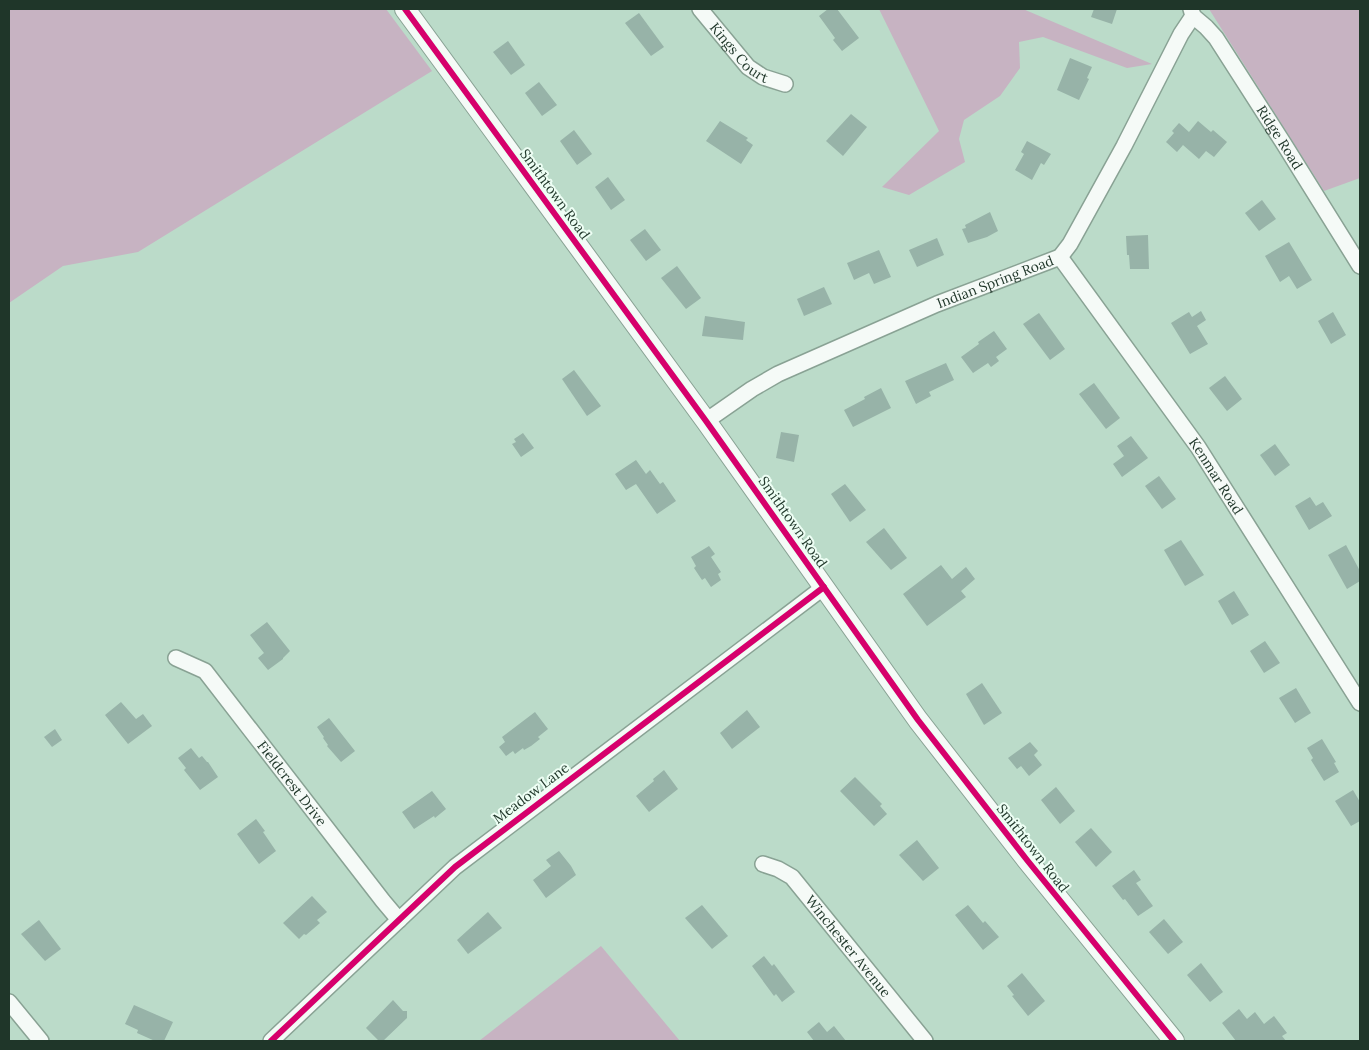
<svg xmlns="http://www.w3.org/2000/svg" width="1369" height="1050" font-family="Lora,serif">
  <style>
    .green { fill: #c7b3c2 }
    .building { fill: #97b3a8 }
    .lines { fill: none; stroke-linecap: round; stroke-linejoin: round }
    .minor-casing { stroke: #89a294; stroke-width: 18 }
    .tertiary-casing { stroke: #89a294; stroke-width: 22 }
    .minor { stroke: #f5faf7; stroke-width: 15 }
    .tertiary { stroke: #f5faf7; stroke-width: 20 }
    .cycleway-casing { stroke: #edfef4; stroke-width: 9 }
    .cycleway { stroke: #d6006c; stroke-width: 6 }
    .labels { text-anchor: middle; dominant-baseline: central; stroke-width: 4; stroke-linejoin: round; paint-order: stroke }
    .street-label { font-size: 14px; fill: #1f3629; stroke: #edfef4 }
  </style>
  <rect width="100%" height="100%" fill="#bbdbc9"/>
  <g class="green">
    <path d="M9,9H386L432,71L138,252L63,266L9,303Z"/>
    <path d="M879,9H1023L1152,64L1127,68L1043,37L1019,42L1020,68L1000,96L964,120L959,139L965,162L909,195L882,187L939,131Z"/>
    <path d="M1209,9H1360V178L1324,191Z"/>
    <path d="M601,946L680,1041H479Z"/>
  </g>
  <g class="building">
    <path d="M828,9H837L859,38L842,51L833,40L835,38L819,16Z"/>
    <path d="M1094,9H1117L1112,24L1091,17Z"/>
    <path d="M639,13L664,47L651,56L625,23Z"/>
    <path d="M508,41L525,65L511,75L493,52Z"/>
    <path d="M1070,58L1092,67L1087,78L1089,79L1079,100L1057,90Z"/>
    <path d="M539,82L557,105L542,116L525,93Z"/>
    <path d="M851,114L867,127L843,156L826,141Z"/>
    <path d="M720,121L748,138L746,140L753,145L741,164L706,141Z"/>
    <path d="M1198,121L1211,132L1213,130L1227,142L1214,157L1206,151L1199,159L1183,145L1177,152L1166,142L1174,133L1172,131L1179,123L1189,132Z"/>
    <path d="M574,130L592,154L577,165L560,141Z"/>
    <path d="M1027,141L1051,154L1044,165L1041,163L1032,180L1015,170L1024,154L1021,152Z"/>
    <path d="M608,177L625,200L611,210L595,187Z"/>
    <path d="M1262,200L1276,219L1259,231L1245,213Z"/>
    <path d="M990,212L998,231L987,237L968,243L962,229L966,228L965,225Z"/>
    <path d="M645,229L661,250L646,261L630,240Z"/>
    <path d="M1148,235L1149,269H1130L1129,255H1127L1126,236Z"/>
    <path d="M937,238L944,255L917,267L909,250Z"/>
    <path d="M1289,242L1312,280L1297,289L1289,276L1280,282L1265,256Z"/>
    <path d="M879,250L891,277L874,284L869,273L854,280L847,263Z"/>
    <path d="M677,266L701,298L686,309L661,278Z"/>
    <path d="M824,287L832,304L804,316L797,299Z"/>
    <path d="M1201,311L1206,320L1197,326L1208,344L1190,354L1171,323L1189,312L1192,317Z"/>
    <path d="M1333,312L1346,335L1331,344L1318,321Z"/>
    <path d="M1039,313L1065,349L1050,360L1023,324Z"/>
    <path d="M705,316L745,322L743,340L702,336Z"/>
    <path d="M994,331L1007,349L996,357L999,361L991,367L988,363L973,373L961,357L979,344L978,342Z"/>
    <path d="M946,363L954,380L929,392L931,396L916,404L905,381Z"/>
    <path d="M574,370L601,406L587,416L562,379Z"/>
    <path d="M1225,376L1242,399L1227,411L1209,388Z"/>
    <path d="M1094,383L1120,418L1106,429L1079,394Z"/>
    <path d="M881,388L891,408L853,427L844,410L865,399L864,397Z"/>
    <path d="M781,432L799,435L794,462L776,458Z"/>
    <path d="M523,433L534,448L521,457L512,444L516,442L514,439Z"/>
    <path d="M1131,436L1148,458L1122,477L1113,464L1124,456L1117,446Z"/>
    <path d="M1275,444L1290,465L1275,476L1260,455Z"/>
    <path d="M636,460L646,474L650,470L660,484L663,482L676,501L657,514L636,484L626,490L615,474Z"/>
    <path d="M1159,476L1176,499L1162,509L1145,486Z"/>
    <path d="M845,484L866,510L850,522L831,494Z"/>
    <path d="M1310,497L1316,506L1323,502L1332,516L1309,530L1295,506Z"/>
    <path d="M884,528L907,558L891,570L866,542Z"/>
    <path d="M1181,540L1204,575L1185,586L1164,550Z"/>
    <path d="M1346,545L1360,571V581L1347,589L1328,555Z"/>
    <path d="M709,546L715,554L711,557L721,572L718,574L721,580L711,587L705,578L702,580L694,568L696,566L691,557Z"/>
    <path d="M941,565L952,579L966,567L975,579L961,591L966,597L927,626L903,594Z"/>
    <path d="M1234,591L1249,615L1232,625L1218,601Z"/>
    <path d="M267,622L290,651L283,658V659L268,670L258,658L264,653L250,635Z"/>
    <path d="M1265,641L1280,663L1264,673L1250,651Z"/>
    <path d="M982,683L1002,713L984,725L966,694Z"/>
    <path d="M1296,688L1311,713L1295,723L1279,698Z"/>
    <path d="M121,702L136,719L143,714L152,726L128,744L105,715Z"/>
    <path d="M747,710L760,727L732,749L720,733Z"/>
    <path d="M535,712L548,729L538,737L540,739L531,746L524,750L523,748L515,754L513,751L506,756L499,747L505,742L502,737Z"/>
    <path d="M329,718L355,751L341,762L327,746L328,745L323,738L324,737L317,727Z"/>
    <path d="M55,729L62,740L52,747L44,737Z"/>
    <path d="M1322,739L1336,762L1334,763L1339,772L1324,781L1311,760L1313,758L1307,748Z"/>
    <path d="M1030,742L1038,751L1034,755L1042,765L1029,776L1021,766L1017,769L1008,758Z"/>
    <path d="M191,748L199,758L202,756L207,762H208L218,777L200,790L184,770L186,768L178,758Z"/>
    <path d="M664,770L678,789L649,812L636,796L654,781L653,779Z"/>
    <path d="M855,777L882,804L880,806L887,814L874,826L840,791Z"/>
    <path d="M1056,787L1075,811L1060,824L1041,800Z"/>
    <path d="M1353,790L1360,802V821L1351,826L1335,801Z"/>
    <path d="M432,791L446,809L435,818L434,816L414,829L402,812Z"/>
    <path d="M256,819L265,831L263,832L276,851L259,864L237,834Z"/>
    <path d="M1091,828L1112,852L1096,867L1075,842Z"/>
    <path d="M917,840L939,868L923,881L899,855Z"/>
    <path d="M559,851L571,866L576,875L546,898L533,880L551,866L546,860Z"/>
    <path d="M1134,870L1141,880L1136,883L1153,906L1138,916L1125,899L1123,900L1112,886Z"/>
    <path d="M312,896L327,912L317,920L320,923L306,935L304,934L299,939L283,923Z"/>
    <path d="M702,905L728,936L712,949L685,918Z"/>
    <path d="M968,905L983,923L985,921L999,937L983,950L955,915Z"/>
    <path d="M488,912L502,928L468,954L457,940Z"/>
    <path d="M1164,919L1183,942L1168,954L1149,932Z"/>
    <path d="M39,920L61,949L45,961L21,934Z"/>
    <path d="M764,956L772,966L774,964L795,992L782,1002L776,994L774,996L752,966Z"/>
    <path d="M1201,963L1223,992L1210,1002L1187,975Z"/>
    <path d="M1022,973L1045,1001L1028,1016L1012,996L1014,995L1007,986Z"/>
    <path d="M393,1000L403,1011H407V1018L383,1041H379L366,1028Z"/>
    <path d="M134,1005L173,1022L164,1041H155L137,1033L138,1030L125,1024Z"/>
    <path d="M1239,1009L1247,1019L1255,1012L1264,1024L1274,1016L1287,1033L1282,1036L1286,1041H1236L1222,1023Z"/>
    <path d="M819,1022L827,1032L834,1026L846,1041H814L807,1032Z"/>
  </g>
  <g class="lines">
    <defs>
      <g id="minor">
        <path id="s1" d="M700,9L748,67L763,77L785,84"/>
        <path id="s2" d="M1193,16L1206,27L1216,38L1284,144L1360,266"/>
        <path id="s3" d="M1060,257L1198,447L1360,703"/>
        <path id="s4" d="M706,421L752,389L778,374L937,304L1060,257L1070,244L1124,146L1181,34L1193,16L1191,9"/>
        <path id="s5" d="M176,658L205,671L383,901L399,920"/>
        <path id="s6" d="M763,864L778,869L792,877L925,1041"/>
        <path d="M9,1002L41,1041"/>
        <path d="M271,1041L455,867L824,587"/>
      </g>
      <path id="tertiary" d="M405,9L706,421L918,720L1027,860L1174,1041"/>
    </defs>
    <use href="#minor" class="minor-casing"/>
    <use href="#tertiary" class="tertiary-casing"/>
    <use href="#minor" class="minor"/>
    <use href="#tertiary" class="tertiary"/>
    <defs>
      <g id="cycleway">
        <path d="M405,9L706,421L918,720L1027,860L1174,1041"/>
        <path d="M271,1041L455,867L824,587"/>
      </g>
    </defs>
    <use href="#cycleway" class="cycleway-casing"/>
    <use href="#cycleway" class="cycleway"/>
  </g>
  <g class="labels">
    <g class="street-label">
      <text stroke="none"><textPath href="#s1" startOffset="59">Kings Court</textPath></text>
      <text stroke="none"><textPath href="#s2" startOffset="150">Ridge Road</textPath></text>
      <text transform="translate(555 194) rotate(54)">Smithtown Road</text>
      <text stroke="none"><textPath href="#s4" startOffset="322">Indian Spring Road</textPath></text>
      <text stroke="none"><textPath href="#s3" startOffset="269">Kenmar Road</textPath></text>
      <text transform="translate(793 522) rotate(55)">Smithtown Road</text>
      <text stroke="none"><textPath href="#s5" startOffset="174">Fieldcrest Drive</textPath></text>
      <text transform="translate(531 793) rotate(-37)">Meadow Lane</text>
      <text transform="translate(1033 848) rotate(52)">Smithtown Road</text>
      <text stroke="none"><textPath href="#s6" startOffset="121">Winchester Avenue</textPath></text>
    </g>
  </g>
  <rect width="1369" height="1050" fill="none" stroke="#1f3629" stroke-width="20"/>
</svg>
